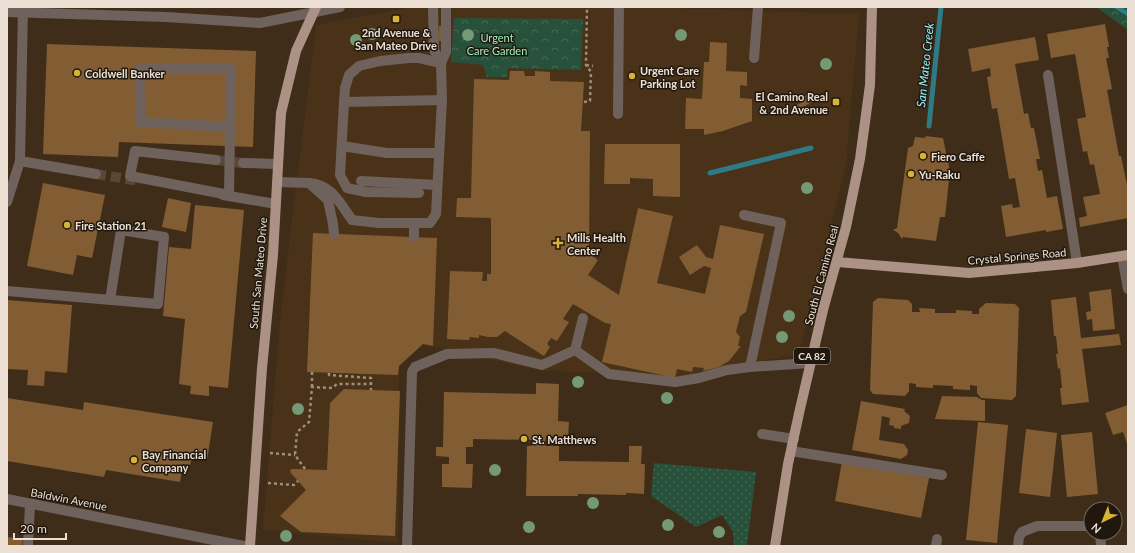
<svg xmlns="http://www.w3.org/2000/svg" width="1135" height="553" font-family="Lato,sans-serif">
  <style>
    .built { fill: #493217 }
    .grass { fill: url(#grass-dots) }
    .forest { fill: url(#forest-crowns) }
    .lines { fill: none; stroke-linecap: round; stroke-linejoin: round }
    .stream { stroke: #2f7b85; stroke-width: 5 }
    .building { fill: #825d33 }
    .minor-tunnel { stroke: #594835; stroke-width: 10; stroke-dasharray: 10 5; stroke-linecap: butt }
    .path { stroke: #9d8e7e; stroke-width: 2.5; stroke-dasharray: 3 3; stroke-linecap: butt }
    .minor { stroke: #6f625c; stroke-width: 10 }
    .major { stroke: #ab9285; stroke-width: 10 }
    .tree { fill: #739975 }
    .poi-dot { fill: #d8b434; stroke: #20180f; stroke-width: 1.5 }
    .labels { text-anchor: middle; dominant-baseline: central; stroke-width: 3; stroke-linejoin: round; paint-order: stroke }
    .shield { fill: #20180f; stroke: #afa499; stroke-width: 1 }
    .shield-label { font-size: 10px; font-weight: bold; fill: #ece0d4 }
    .poi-label { font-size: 11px; font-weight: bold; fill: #ece0d4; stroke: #20180f; text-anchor: start }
    .park-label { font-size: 11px; fill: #9df1c1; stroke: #20180f }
    .street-label { font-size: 11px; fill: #ece0d4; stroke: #20180f }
    .water-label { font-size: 12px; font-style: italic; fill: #97edf8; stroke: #20180f }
  </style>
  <defs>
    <pattern id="grass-dots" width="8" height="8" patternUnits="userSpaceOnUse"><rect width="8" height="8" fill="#27513a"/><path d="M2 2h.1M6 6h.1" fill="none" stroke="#466a56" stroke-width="1.8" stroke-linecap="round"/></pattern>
    <pattern id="forest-crowns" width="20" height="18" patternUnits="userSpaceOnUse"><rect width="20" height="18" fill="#27513a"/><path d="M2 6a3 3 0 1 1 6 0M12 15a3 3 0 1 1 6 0" fill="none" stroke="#466a56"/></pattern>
  </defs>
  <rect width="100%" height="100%" fill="#3f2d19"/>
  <path class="built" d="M412,7H637L859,14L846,166L799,354L718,369L673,380L610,373L543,371L422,344L399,366L398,543L263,530L280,320L316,25Z"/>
  <path class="grass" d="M654,463L756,472L747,546H734L733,532L722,515L696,527L651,496Z"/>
  <g class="forest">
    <path d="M1096,7H1128V30Z"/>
    <path d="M454,18L583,19L581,70L508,68L507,77H487L483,65L451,62Z"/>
  </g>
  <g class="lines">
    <g class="stream">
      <path d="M1117,7L1128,14"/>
      <path d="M929,126L941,7"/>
      <path d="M710,173L811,148"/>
    </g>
  </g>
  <g class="building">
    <path d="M1105,24L1109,47H1107L1109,58H1106L1112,89L1107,90L1119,156H1121L1127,185L1128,184V218L1080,227L1079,218L1087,216L1083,197L1100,194L1094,164L1090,165L1087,151L1083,152L1077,119L1086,117L1075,54L1051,58L1047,34Z"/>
    <path d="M439,26H443L442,41H438Z"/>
    <path d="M1035,37L1039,60L1015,64L1024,114L1028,113L1031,128H1034L1040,159H1036L1038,171L1042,170L1047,198L1057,196L1063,229L1046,232V230L1006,237L1001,206L1012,204L1013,208L1020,207L1015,178L1009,179L997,108L992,109L987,77L991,76L990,68L972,72L968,49Z"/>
    <path d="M710,42L727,43L726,71L747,72V86L740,85V98L752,99V121L723,131L704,135V129H685L686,98L702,99L704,62H709Z"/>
    <path d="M47,44L256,51L253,147L119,142L118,157L43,154Z"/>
    <path d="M510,71H524L525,76H535V71L550,72V81L584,82L581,131H590L589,253L598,260L588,275L619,295L638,208L673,216L657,283L705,294L711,268L704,266L690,275L679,257L697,245L706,257L713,259L720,225L764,234L746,312L740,316L736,332L740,337L738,346H741L729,361L719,367L703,371L704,368L693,367L692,372L677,369L675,378L602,362L611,324L605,323L573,304L563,319L569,322L557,341L551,338L547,344L550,347L544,356L505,331L497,337H488L479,335V338L470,337L469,340L447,339L450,271L483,272L482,281H487V274H491V218L456,217L457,198H471L474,79L509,80Z"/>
    <path d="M817,94L819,98L794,112L792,108L804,101L803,98L807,95L809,99Z"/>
    <path d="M925,136L943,138L950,171L945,217H940L936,241L903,237L902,239L898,233L893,230L897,228L908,148L913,146L915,137L926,138Z"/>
    <path d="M605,144H680V197L653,196V179L630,178V184H604Z"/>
    <path d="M43,183L105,195L92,258L77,255L73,275L27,266Z"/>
    <path d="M168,198L191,203L186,232L162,227Z"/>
    <path d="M195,205L244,210L228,388L209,386V396L190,394L191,386L179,384L185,319L163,316L169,247L191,249Z"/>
    <path d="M313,233L437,238L433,346L423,344L399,366L398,375L307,372Z"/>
    <path d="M1111,289L1115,329L1093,331L1092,319L1087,320L1086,312L1091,311L1089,292Z"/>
    <path d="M1076,297L1081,338L1119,334L1121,345L1082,349L1089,402L1062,405L1060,388H1062L1060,368L1058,369L1056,354H1058L1056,336H1054L1051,300Z"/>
    <path d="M878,298L908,300L912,304V312H920L919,308L935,309V313H956V310L972,311V314H979V309L986,303L1015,304L1019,308L1016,396L1012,400L981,398L977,393V386L970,385V390L953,389V386L933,385V388L916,387V384L909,383V391L905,396L873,394L870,390L873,302Z"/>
    <path d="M7,300L72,305L67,373L45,371L44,386L27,385L28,370L7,369Z"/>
    <path d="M536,383L559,384L558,421L569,422L568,437L546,436L545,446H559V461L629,462V446H642L641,464H645L644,494L626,493V495L578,494V496H526L527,446H532V440L473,439V447H466V464H473L472,488L442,487V464H449V457L436,456V447H443L444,392L536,394Z"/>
    <path d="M344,389L400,391L395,536L301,532L280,516L306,490L290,472L291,469L327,470L330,403Z"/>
    <path d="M942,396L977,397L982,400H985V421L935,419Z"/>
    <path d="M7,398L83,410L84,402L213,422L207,460L192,458L190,465L183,464L180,482L106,470L104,477L7,461Z"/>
    <path d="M861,401L905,409L904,411L910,416L909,423L901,426V429L894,428V426L889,425L890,418L882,416L879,440L904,444L908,450L907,455L901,459L852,450Z"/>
    <path d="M1128,405V446L1123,432L1113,435L1105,413Z"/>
    <path d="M978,422L1008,425L997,543L966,540Z"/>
    <path d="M1026,429L1057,433L1050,497L1019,493Z"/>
    <path d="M1092,432L1098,494L1067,497L1061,435Z"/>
    <path d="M842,461L929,478L921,518L835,501Z"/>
    <path d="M7,537L23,539L22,546H7Z"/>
  </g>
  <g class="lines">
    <g class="minor-tunnel">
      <path d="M216,160L243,163"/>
      <path d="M96,174L140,181"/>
    </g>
    <g class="path">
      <path d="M586,65L593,66"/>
      <path d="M584,102L590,101L591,72L586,65L587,7"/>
      <path d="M329,373V375L371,378V390"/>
      <path d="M312,387V372"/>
      <path d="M270,453L295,455"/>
      <path d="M305,469L295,455L297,432L309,422L312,387L332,388L337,384H370"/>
      <path d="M268,483L294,485L298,481"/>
    </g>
    <g class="minor">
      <path d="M7,12L166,17L260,23L340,7"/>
      <path d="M754,58L758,7"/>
      <path d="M441,63L446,52V7"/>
      <path d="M1048,75L1077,263"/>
      <path d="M344,102L345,88L349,75L359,66L380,61L409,58H419L441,63"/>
      <path d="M618,114L619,7"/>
      <path d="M342,146L387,153H439"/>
      <path d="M216,160L135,151L130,176L229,195L231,69H139L141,122L230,127"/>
      <path d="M20,161L96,174"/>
      <path d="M243,163L278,164"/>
      <path d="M361,181L437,185"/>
      <path d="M277,182L309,183L328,200L333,224L334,234"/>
      <path d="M309,183C331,184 340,203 352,220L379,223H430L436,214L442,100L441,63L434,50L433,7"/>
      <path d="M419,193L366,192L347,188L340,175L344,102L442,100"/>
      <path d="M223,195L276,204"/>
      <path d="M7,202L20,161L23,7"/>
      <path d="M744,215L781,223L750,367"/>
      <path d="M414,237V223"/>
      <path d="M1122,256L1128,289"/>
      <path d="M7,291L158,304L164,237L121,230L110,300"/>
      <path d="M575,350L583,318"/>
      <path d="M762,434L794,439"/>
      <path d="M791,451L942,475"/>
      <path d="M7,499L244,546"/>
      <path d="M1100,533L1101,546"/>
      <path d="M28,546L30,504"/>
      <path d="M407,546L412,372L415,367L447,354L494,353L542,365L575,350L609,374L675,382L699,378L727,370L750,367L810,363"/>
      <path d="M936,546L937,539"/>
      <path d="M1018,546L1019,537L1022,532L1037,526H1091"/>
    </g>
    <g class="major">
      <path d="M837,262L969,273L1077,263L1128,255"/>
      <path d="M250,546L262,368L273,255L281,113L296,51L316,7"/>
      <path d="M775,546L788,464L800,409L823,310L846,227L860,159L870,85L872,7"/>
    </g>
  </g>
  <g class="tree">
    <circle cx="372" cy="34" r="6"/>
    <circle cx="468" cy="35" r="6"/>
    <circle cx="681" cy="35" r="6"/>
    <circle cx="356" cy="40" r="6"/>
    <circle cx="826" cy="64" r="6"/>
    <circle cx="807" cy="188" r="6"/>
    <circle cx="789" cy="316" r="6"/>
    <circle cx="782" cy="337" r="6"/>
    <circle cx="578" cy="382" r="6"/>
    <circle cx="667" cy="398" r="6"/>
    <circle cx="298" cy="409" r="6"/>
    <circle cx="495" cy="470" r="6"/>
    <circle cx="593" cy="503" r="6"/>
    <circle cx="668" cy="525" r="6"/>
    <circle cx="529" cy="527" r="6"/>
    <circle cx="719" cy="532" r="6"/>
    <circle cx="286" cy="536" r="6"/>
  </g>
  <g class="poi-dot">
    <rect x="392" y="15" width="8" height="8" rx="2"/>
    <circle cx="77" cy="73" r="4"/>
    <circle cx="632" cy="76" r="4"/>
    <rect x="832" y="98" width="8" height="8" rx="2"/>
    <circle cx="923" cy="156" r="4"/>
    <circle cx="911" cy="174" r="4"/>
    <circle cx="67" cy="225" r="4"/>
    <path d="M556 237h4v4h4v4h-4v4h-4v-4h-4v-4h4z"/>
    <circle cx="524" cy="439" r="4"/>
    <circle cx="134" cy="460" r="4"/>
  </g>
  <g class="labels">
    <rect class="shield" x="794" y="348" width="36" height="16" rx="3"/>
    <g class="shield-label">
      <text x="812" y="356">CA 82</text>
    </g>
    <g class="poi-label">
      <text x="396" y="32" text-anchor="middle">2nd Avenue &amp;<tspan x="396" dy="13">San Mateo Drive</tspan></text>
      <text x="640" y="70">Urgent Care<tspan x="640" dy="13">Parking Lot</tspan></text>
      <text x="85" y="73">Coldwell Banker</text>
      <text x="828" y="96" text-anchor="end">El Camino Real<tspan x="828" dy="13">&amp; 2nd Avenue</tspan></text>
      <text x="931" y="156">Fiero Caffe</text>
      <text x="919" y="174">Yu-Raku</text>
      <text x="75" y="225">Fire Station 21</text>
      <text x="567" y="237">Mills Health<tspan x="567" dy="13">Center</tspan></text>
      <text x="532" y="439">St. Matthews</text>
      <text x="142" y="454">Bay Financial<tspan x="142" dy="13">Company</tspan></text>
    </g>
    <g class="park-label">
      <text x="497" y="37">Urgent<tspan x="497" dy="13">Care Garden</tspan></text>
    </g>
    <g class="street-label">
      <text transform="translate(1017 256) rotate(-5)">Crystal Springs Road</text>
      <text transform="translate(258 273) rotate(-85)">South San Mateo Drive</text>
      <text transform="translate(821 275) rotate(-75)">South El Camino Real</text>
      <text transform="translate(69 499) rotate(11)">Baldwin Avenue</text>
    </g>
    <g class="water-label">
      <text transform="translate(925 65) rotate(-84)">San Mateo Creek</text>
    </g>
  </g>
  <rect width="1135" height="553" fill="none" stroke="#ece0d4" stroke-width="16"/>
  <g transform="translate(1103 521) rotate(223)"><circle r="19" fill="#20180f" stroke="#72685e"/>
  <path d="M0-3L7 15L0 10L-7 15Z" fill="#d8b434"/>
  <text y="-6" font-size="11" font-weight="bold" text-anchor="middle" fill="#ece0d4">N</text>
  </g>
  <path d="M14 533v6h52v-6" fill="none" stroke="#ece0d4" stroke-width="2"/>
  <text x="20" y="533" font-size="12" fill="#ece0d4" stroke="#20180f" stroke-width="3" paint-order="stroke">20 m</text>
</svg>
